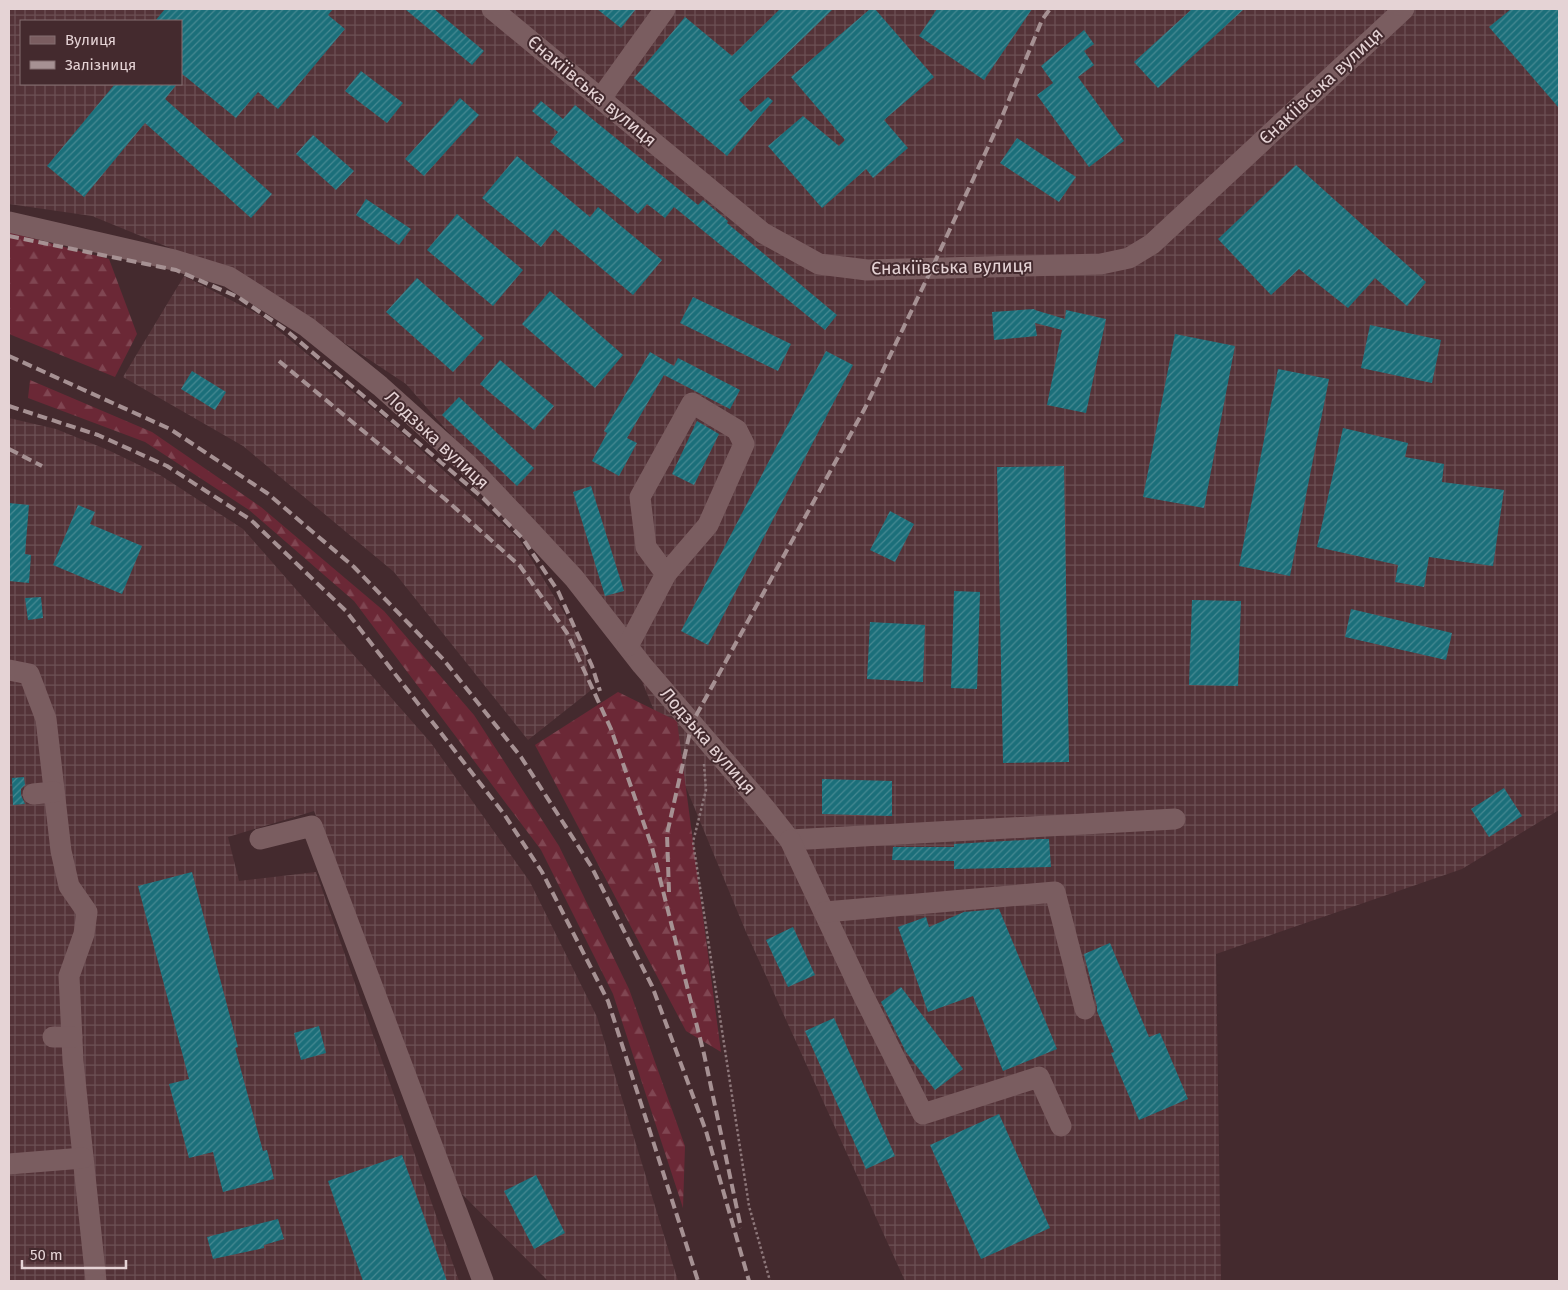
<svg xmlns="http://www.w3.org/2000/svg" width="1568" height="1290" font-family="'Fira Sans',sans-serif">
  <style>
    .industrial { fill: url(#industrial-grid); fill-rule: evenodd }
    .forest { fill: url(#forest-firs) }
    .building { fill: url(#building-hatch) }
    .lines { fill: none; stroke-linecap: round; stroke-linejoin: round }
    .path { stroke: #8e787b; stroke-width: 2.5; stroke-dasharray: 2.5 2.5; stroke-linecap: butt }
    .minor { stroke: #7a5d60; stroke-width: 21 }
    .rail { stroke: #a69193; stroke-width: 4; stroke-dasharray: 10 5; stroke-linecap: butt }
    .labels { text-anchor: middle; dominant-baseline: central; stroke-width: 4; stroke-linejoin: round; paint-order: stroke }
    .street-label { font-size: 18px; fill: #e5d3d5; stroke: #442a2e }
  </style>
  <defs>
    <pattern id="industrial-grid" width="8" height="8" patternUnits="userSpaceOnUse" patternTransform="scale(1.25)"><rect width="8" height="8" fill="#543338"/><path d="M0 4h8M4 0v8" fill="none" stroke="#6c5054"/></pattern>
    <pattern id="forest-firs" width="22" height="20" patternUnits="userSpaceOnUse" patternTransform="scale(1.25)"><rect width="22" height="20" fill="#6b2836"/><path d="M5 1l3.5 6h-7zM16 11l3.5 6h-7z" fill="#804652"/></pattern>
    <pattern id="building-hatch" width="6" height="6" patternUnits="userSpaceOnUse" patternTransform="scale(1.25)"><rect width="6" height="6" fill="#1b6f7a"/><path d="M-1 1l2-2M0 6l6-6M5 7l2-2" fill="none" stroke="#478992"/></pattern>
  </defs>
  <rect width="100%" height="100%" fill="#442a2e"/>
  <g class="industrial">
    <path d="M9,9H1559V810L1462,869L1216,954L1221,1281H905L746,932L619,626L406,384L251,281L92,216L9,204ZM21,21H181V84H21Z"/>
    <path d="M184,276L260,315L400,431L519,539L585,647L590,691L528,740L394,572L243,446L123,377Z"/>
    <path d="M9,418L56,429L108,450L160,475L243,529L431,743L530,882L597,1017L678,1281H548L461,1193L314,811L228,837L239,881L316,872L459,1281H9Z"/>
  </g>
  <g class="forest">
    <path d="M9,232L109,259L137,334L115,377L9,334Z"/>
    <path d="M30,380L152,432L261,507L384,611L474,715L559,846L629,989L685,1146L683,1208L613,994L541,850L354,601L249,510L145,442L28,398Z"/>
    <path d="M618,692L677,721L721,1052L686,1031L535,745Z"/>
  </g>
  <g class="building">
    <path d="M165,9H333L328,15L345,29L278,109L258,92L236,118L181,73V21H155Z"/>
    <path d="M405,9H434L484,51L472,65Z"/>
    <path d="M597,9H636L621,28Z"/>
    <path d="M780,9H833L739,100L751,112L768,97L773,101L727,156L634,78L685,17L732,56Z"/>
    <path d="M870,9H875L934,77L884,120L908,148L873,178L866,169L822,208L768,146L803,116L839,146L845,140L791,77Z"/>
    <path d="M937,9H1032L984,80L919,36Z"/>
    <path d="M1192,9H1244L1158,88L1134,62Z"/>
    <path d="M1511,9H1559V108L1489,27Z"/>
    <path d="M1084,30L1094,44L1084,51L1094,65L1078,77L1124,141L1089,167L1037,95L1053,83L1041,66Z"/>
    <path d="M361,71L403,103L387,123L345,91Z"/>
    <path d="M115,84H177L165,99L272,194L251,218L145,123L84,197L47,166Z"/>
    <path d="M460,98L479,115L424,176L405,159Z"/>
    <path d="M541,101L563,119L575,105L698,205L703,200L728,221L727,223L837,315L825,330L674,207L665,218L647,204L638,214L550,142L558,132L532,111Z"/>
    <path d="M313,135L354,171L336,190L296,154Z"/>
    <path d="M1017,138L1076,177L1059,202L1000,163Z"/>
    <path d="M517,156L590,217L598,207L662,260L633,295L555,229L541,247L482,198Z"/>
    <path d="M1296,165L1426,282L1407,306L1375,278L1348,308L1299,269L1271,295L1218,239Z"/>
    <path d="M366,199L411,229L399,245L356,215Z"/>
    <path d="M457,214L523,270L493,306L427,250Z"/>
    <path d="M417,278L484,338L453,372L386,312Z"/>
    <path d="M550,291L623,355L595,388L522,324Z"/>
    <path d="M693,297L791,344L778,371L680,323Z"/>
    <path d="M1034,309L1035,310L1065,319L1066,310L1106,319L1086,413L1047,405L1062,330L1035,323L1037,336L994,340L992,312Z"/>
    <path d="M1370,325L1441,340L1432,383L1361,368Z"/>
    <path d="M1175,334L1235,346L1204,508L1143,497Z"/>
    <path d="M826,351L853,365L708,645L681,631Z"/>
    <path d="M650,352L674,366L678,358L740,390L730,409L664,375L627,438L637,443L619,476L592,461L607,433L604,431Z"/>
    <path d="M500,360L554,406L534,430L480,384Z"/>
    <path d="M1278,369L1329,379L1290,576L1239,566Z"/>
    <path d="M192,371L226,392L215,410L181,389Z"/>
    <path d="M459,397L534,468L517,486L442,415Z"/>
    <path d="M697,421L719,434L694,485L672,474Z"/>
    <path d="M1343,428L1408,443L1405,457L1444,464L1442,482L1504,490L1493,566L1429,557L1424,587L1395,582L1398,565L1317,547Z"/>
    <path d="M1064,466L1069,762L1003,763L997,467Z"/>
    <path d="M591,486L624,591L605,596L573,492Z"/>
    <path d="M9,503L29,505L25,554L31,555L29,583L9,581Z"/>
    <path d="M78,505L95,512L90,524L142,546L122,594L53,565Z"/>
    <path d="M890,511L914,524L895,562L870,550Z"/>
    <path d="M954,591L980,592L977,689L951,688Z"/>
    <path d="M41,597L43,618L28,620L25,598Z"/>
    <path d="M1192,600L1241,601L1238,686L1189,685Z"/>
    <path d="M1351,609L1452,633L1446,660L1345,637Z"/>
    <path d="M870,622L925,625L923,682L867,679Z"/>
    <path d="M24,777L25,785L21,789V795L25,804L13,805L12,778Z"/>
    <path d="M822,779L892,781V816L822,814Z"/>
    <path d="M1504,788L1522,816L1489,837L1471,809Z"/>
    <path d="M1040,839H1049L1051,867L954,869V861L892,860L893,847H954V844Z"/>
    <path d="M192,872L238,1047L235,1048L263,1151L267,1150L274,1179L223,1192L213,1152L189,1158L169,1084L189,1079L138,886Z"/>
    <path d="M999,909L1057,1049L1003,1071L973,996L928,1012L898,927L926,917L929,927L964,912Z"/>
    <path d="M793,927L815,975L788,987L766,940Z"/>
    <path d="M1110,943L1149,1037L1160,1033L1188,1099L1139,1120L1111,1053L1114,1052L1097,1011V1006L1084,954Z"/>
    <path d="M901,987L963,1069L935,1090L906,1052L881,1002Z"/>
    <path d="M834,1018L895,1156L866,1169L805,1031Z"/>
    <path d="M319,1026L326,1053L301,1060L294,1033Z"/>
    <path d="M999,1114L1050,1228L981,1259L930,1145Z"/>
    <path d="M402,1155L447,1281H363L328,1181Z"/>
    <path d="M536,1175L565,1233L534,1249L504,1191Z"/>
    <path d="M278,1219L284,1239L264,1245V1248L213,1259L207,1237Z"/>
  </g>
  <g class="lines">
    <path class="path" d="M704,764L706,790L693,842L749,1206L770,1281"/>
    <g class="minor">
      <path d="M492,9L763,233L819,264L867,270L1101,264L1129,258L1152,244L1404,9"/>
      <path d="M601,98L665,9"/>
      <path d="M9,222L174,260L229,277L307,327L380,386L467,464L521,521L574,578L642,665L764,807L790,840L1175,819"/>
      <path d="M628,646L666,574L646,547L640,497L692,403L737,430L744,444L708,525L666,574"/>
      <path d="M9,670L29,674L46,719L61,851L69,886L87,912L84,934L69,976L73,1061L96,1281"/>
      <path d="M33,794L54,792"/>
      <path d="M260,839L312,826L483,1281"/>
      <path d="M790,840L863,995L923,1114L1039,1077L1061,1126"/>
      <path d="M825,912L1055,892L1085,1009"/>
      <path d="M53,1037H72"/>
      <path d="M9,1164L83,1158"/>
    </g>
    <g class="rail">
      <path d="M9,236L176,270L238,297L286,330L483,498L523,539L558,591L592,666L600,691"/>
      <path d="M9,356L170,429L267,493L354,567L443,659L521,757L591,866L652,986L706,1131L749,1281"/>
      <path d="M279,361L445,499L520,566L567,633L611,729L652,847L704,1054L741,1228"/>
      <path d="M9,406L98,435L167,466L251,520L346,611L504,814L542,872L608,1001L698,1281"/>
      <path d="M9,449L42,466"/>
      <path d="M669,892L667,834L692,723L865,408L932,268L1001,119L1042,20L1050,9"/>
    </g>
  </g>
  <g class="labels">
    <g class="street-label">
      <text transform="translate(1321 86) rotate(-43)">Єнакіївська вулиця</text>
      <text transform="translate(592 91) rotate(40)">Єнакіївська вулиця</text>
      <text transform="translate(952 267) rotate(-1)">Єнакіївська вулиця</text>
      <text transform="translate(437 440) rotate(43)">Лодзька вулиця</text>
      <text transform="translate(708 741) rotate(49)">Лодзька вулиця</text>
    </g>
  </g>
  <rect width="1568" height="1290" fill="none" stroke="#e5d3d5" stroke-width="20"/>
  <rect x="20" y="20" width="162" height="65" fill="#442a2e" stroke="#846e71"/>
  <rect x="30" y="36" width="25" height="8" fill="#7a5d60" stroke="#846e71"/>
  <text x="65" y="45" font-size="15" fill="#e5d3d5">Вулиця</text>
  <rect x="30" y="61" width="25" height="8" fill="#a69193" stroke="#846e71"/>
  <text x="65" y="70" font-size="15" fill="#e5d3d5">Залізниця</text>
  <path d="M22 1260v8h104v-8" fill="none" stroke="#e5d3d5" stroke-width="2.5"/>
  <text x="30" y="1260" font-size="15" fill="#e5d3d5" stroke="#442a2e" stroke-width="4" paint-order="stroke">50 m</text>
</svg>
